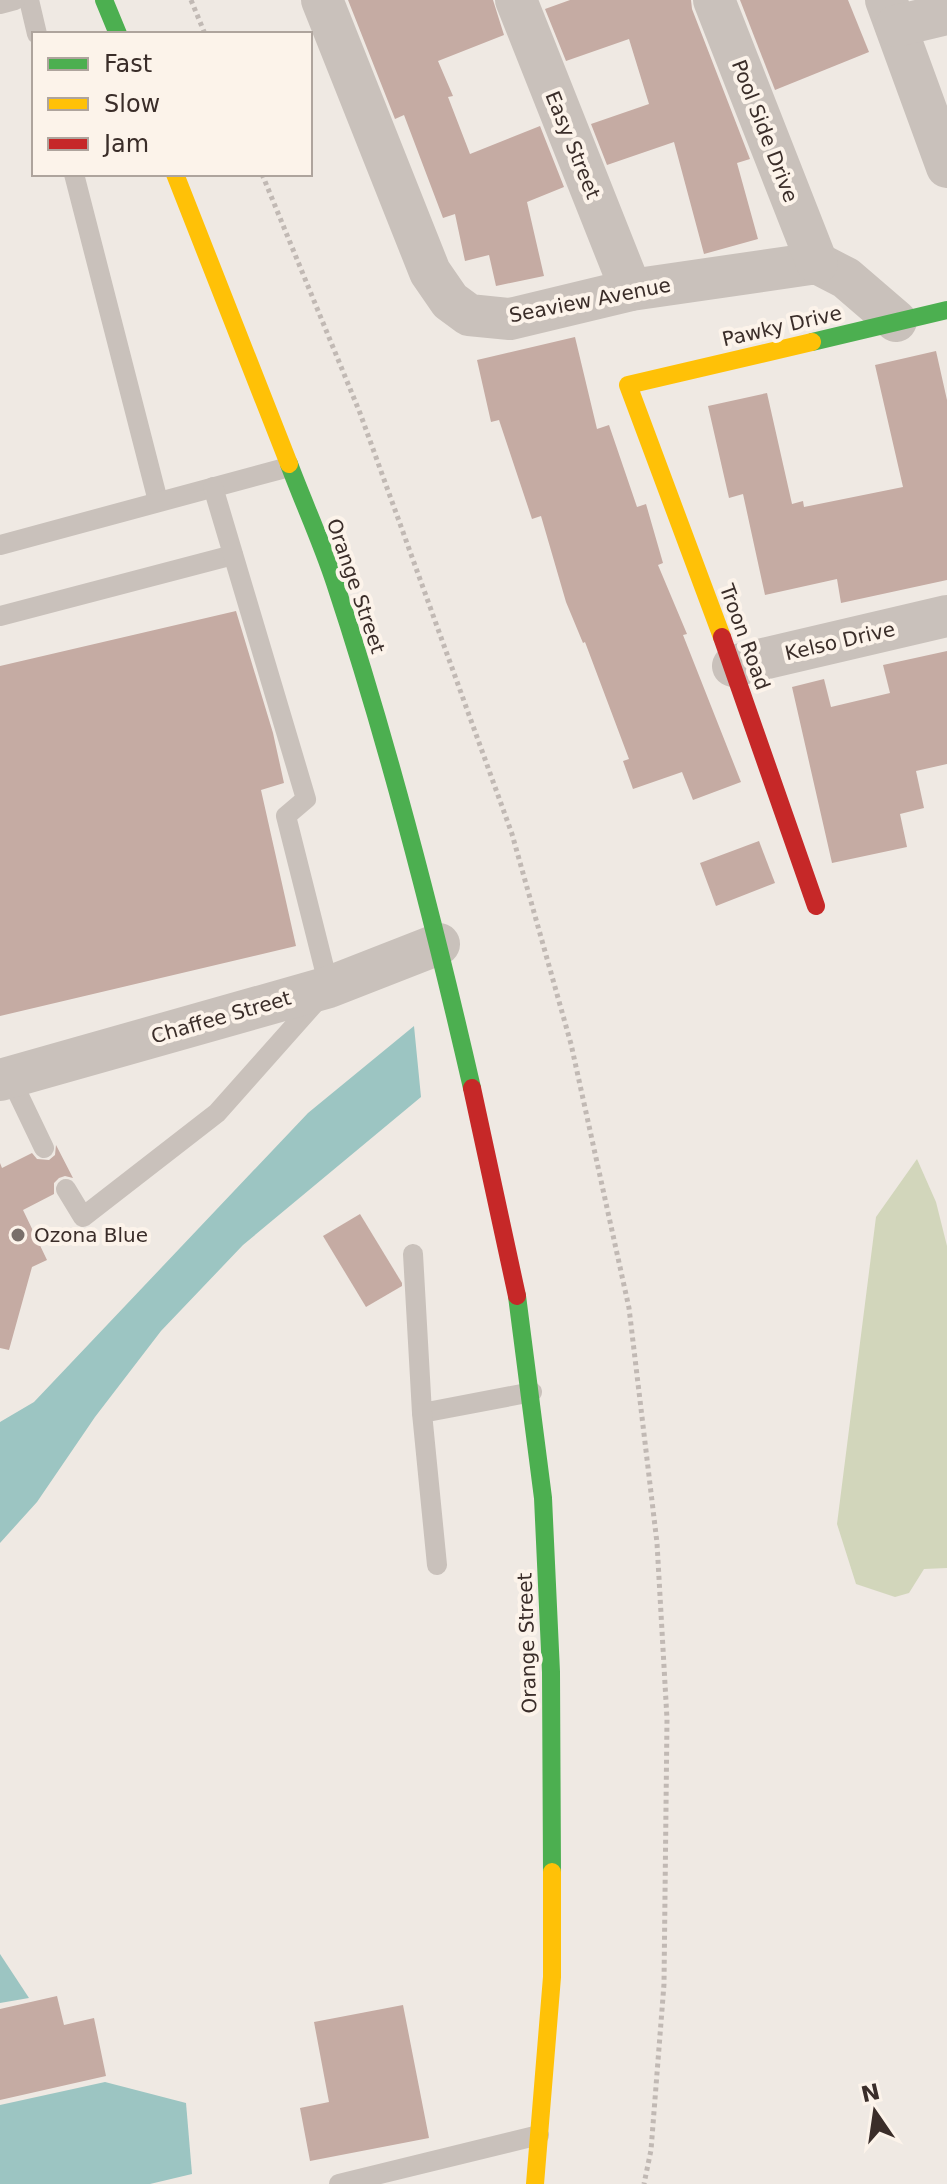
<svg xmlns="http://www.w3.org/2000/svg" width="947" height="2184" font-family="'DejaVu Sans',sans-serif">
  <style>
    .green { fill: #d2d6bb }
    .water { fill: #9cc5c2 }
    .building { fill: #c5aba3 }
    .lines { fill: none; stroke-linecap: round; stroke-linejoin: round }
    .path { stroke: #c1b9b4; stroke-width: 5; stroke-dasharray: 4 4; stroke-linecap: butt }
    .lane { stroke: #c9c1bb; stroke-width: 20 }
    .street { stroke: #c9c1bb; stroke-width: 42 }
    .fast { stroke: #4caf50; stroke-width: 18 }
    .slow { stroke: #ffc107; stroke-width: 18 }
    .jam { stroke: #c62828; stroke-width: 18 }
    .poi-dot { fill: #796f6a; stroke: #fcf3ea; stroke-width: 3 }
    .labels { text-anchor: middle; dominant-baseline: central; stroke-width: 8; stroke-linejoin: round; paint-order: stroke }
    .street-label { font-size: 20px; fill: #3a2d29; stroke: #fcf3ea }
    .poi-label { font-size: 20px; fill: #3a2d29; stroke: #fcf3ea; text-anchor: start }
  </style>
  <rect width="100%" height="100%" fill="#efe9e3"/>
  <path class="green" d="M917,1159L936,1202L947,1246V1568L924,1569L909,1593L895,1597L856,1584L837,1524L876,1217Z"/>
  <g class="water">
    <path d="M414,1026L421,1097L243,1245L161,1331L95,1417L37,1502L0,1543V1422L34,1402L308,1113Z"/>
    <path d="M0,1954L29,1998L0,2003Z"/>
    <path d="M105,2082L186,2103L192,2174L150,2184H0V2105Z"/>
  </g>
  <g class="building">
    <path d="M348,0H493L504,35L438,61L453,96L448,97L470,154L540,126L564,187L527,202L544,276L496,286L489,255L465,261L455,214L443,218L404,115L395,119Z"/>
    <path d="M570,0H691L692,9L750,159L737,163L758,239L704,254L674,142L607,165L591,124L649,104L629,39L566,61L545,9Z"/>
    <path d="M740,0H848L869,52L775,90Z"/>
    <path d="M575,337L597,429L609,425L637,507L646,504L663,563L658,565L687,634L683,635L741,782L693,800L682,772L633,789L623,761L629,759L585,642L583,643L566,602L541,516L532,519L499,420L491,422L477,360Z"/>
    <path d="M936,351L947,400V580L841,603L837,579L765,595L743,494L729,498L708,406L767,393L792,504L803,501L804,507L903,487L875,365Z"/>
    <path d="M236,611L273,733L284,783L261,790L296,946L0,1016V666Z"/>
    <path d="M947,651V764L916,771L924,808L900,814L907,847L832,863L792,687L824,679L831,707L890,693L883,665Z"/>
    <path d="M759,841L775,883L716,906L700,863Z"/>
    <path d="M56,1145L73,1178L65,1176L59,1178L54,1183V1194L23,1210L47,1260L32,1267L9,1350L0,1348V1163L2,1168L32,1153L37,1159L49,1160L55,1155Z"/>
    <path d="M360,1214L402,1283V1286L366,1307L323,1236Z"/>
    <path d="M57,1996L64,2025L94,2018L106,2076L0,2100V2009Z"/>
    <path d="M403,2005L429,2138L310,2161L300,2108L329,2102L314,2022Z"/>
  </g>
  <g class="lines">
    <g class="path">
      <path d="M191,0L205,34"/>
      <path d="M262,174L360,413L512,834L571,1044L629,1308L657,1543L667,1719L664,1984L651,2150L644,2184"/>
    </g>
    <g class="lane">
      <path d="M29,0L37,34"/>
      <path d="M0,4L15,0"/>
      <path d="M74,174L158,501"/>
      <path d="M0,545L289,467"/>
      <path d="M0,616L233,555"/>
      <path d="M10,1077L44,1148"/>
      <path d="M66,1189L83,1217L217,1113L329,987L286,816L306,799L213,487"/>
      <path d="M413,1254L422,1413L532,1392"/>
      <path d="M422,1413L437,1565"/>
      <path d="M339,2184L539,2135"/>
    </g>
    <g class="street">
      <path d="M322,0L430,272L450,301L469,315L510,319L631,290L817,263L846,278L896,321"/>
      <path d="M516,0L631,290"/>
      <path d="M714,0L817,263"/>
      <path d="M886,0L947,167"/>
      <path d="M896,26L947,14"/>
      <path d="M733,666L947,616"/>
      <path d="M0,1080L329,987L439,944"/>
    </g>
    <g class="fast">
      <path d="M104,0L118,34"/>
      <path d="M812,342L947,310"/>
      <path d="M289,464C304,504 322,543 335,583C390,749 433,918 472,1088"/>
      <path d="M517,1296L543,1498L551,1672L552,1872"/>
    </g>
    <g class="slow">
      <path d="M175,174L289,464"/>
      <path d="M722,637L628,385L812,342"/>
      <path d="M535,2184L552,1977V1872"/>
    </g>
    <g class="jam">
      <path d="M722,637L816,906"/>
      <path d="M472,1088L517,1296"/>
    </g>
  </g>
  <circle class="poi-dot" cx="18" cy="1235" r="8"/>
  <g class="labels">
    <g class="street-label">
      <text transform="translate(765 131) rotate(69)">Pool Side Drive</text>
      <text transform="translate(573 145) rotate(68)">Easy Street</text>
      <text transform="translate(590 300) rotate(-11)">Seaview Avenue</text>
      <text transform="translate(782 326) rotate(-13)">Pawky Drive</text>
      <text transform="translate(356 586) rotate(71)">Orange Street</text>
      <text transform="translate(745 637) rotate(70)">Troon Road</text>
      <text transform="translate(840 641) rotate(-13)">Kelso Drive</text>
      <text transform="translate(221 1017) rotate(-16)">Chaffee Street</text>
      <text transform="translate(527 1643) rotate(-92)">Orange Street</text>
    </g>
    <g class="poi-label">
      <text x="34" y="1235">Ozona Blue</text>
    </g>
  </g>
  <rect x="32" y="32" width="280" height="144" fill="#fcf3ea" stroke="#aea49d" stroke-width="2"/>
  <rect x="48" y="58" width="40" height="12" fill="#4caf50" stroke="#aea49d" stroke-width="2"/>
  <text x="104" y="72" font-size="24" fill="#3a2d29">Fast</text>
  <rect x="48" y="98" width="40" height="12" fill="#ffc107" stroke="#aea49d" stroke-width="2"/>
  <text x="104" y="112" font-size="24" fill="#3a2d29">Slow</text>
  <rect x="48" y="138" width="40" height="12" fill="#c62828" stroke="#aea49d" stroke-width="2"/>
  <text x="104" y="152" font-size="24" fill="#3a2d29">Jam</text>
  <g transform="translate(875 2112) rotate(347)" stroke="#fcf3ea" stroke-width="6" paint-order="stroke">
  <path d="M0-6L14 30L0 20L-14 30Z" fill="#3a2d29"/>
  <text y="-12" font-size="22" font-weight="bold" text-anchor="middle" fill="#3a2d29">N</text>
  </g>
</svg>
